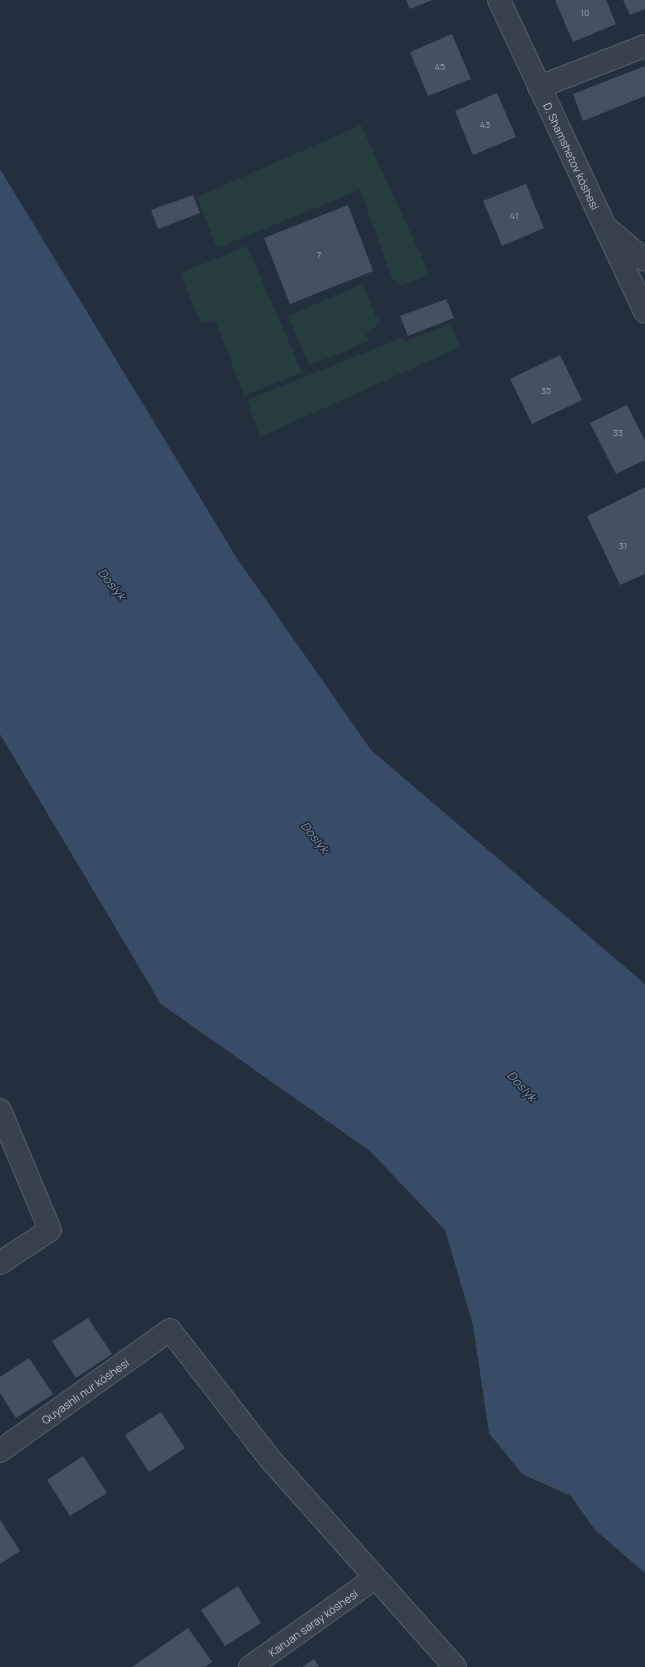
<svg xmlns="http://www.w3.org/2000/svg" width="645" height="1667" font-family="Manrope,sans-serif">
  <style>
    .green { fill: #263c3f }
    .water { fill: #394c67 }
    .building { fill: #455162 }
    .lines { fill: none; stroke-linecap: round; stroke-linejoin: round }
    .minor-casing { stroke: #565f6c; stroke-width: 24 }
    .minor { stroke: #38414e; stroke-width: 22 }
    .labels { text-anchor: middle; dominant-baseline: central; stroke-width: 3; stroke-linejoin: round; paint-order: stroke }
    .number-label { font-size: 9px; fill: #98a1af }
    .street-label { font-size: 11px; fill: #b4bcc9; stroke: #1d2633 }
    .water-label { font-size: 12px; font-style: italic; fill: #7c92b1; stroke: #1d2633 }
  </style>
  <rect width="100%" height="100%" fill="#242f3e"/>
  <g class="green">
    <path d="M361,125L430,275L401,285L392,278L360,190L217,248L197,197Z"/>
    <path d="M247,246L302,372L244,396L215,320L201,324L180,273Z"/>
    <path d="M363,284L375,315L382,321L366,334L369,341L309,366L288,316Z"/>
    <path d="M451,324L460,347L260,437L247,400L404,337L405,341Z"/>
  </g>
  <path class="water" d="M0,169L238,560L371,750L645,984V1573L595,1530L571,1496L522,1474L489,1433L473,1325L445,1230L370,1151L161,1004L0,734Z"/>
  <g class="building">
    <path d="M406,0H432L410,9Z"/>
    <path d="M555,0H606L616,24L573,42Z"/>
    <path d="M623,0H645V9L630,15Z"/>
    <path d="M452,34L471,79L428,96L410,52Z"/>
    <path d="M645,66V96L583,121L573,94Z"/>
    <path d="M497,93L516,137L473,155L455,111Z"/>
    <path d="M526,184L544,228L502,246L483,201Z"/>
    <path d="M193,195L200,213L158,229L151,210Z"/>
    <path d="M348,205L373,271L290,304L264,238Z"/>
    <path d="M446,299L454,318L408,336L400,316Z"/>
    <path d="M560,355L582,400L532,424L510,379Z"/>
    <path d="M627,405L645,441V460L616,474L590,423Z"/>
    <path d="M645,487V574L620,585L587,516Z"/>
    <path d="M88,1318L112,1354L76,1378L52,1341Z"/>
    <path d="M29,1358L53,1394L16,1418L0,1393V1377Z"/>
    <path d="M161,1412L185,1448L149,1472L125,1435Z"/>
    <path d="M83,1456L107,1493L70,1516L47,1480Z"/>
    <path d="M0,1520L20,1551L0,1564Z"/>
    <path d="M238,1586L261,1623L225,1646L201,1610Z"/>
    <path d="M188,1628L212,1662L205,1667H132Z"/>
    <path d="M314,1659L319,1667H302Z"/>
  </g>
  <g class="lines">
    <defs>
      <g id="minor">
        <path id="s1" d="M499,0L645,312"/>
        <path d="M539,87L645,46"/>
        <path d="M609,230L645,260"/>
        <path d="M0,1110L50,1230L0,1263"/>
        <path id="s2" d="M0,1451L170,1330L270,1459L455,1667"/>
        <path id="s3" d="M250,1667L375,1578"/>
      </g>
    </defs>
    <use href="#minor" class="minor-casing"/>
    <use href="#minor" class="minor"/>
  </g>
  <g class="labels">
    <g class="number-label">
      <text x="585" y="12">10</text>
      <text x="440" y="66">45</text>
      <text x="485" y="124">43</text>
      <text x="514" y="215">41</text>
      <text x="319" y="254">7</text>
      <text x="546" y="390">35</text>
      <text x="618" y="432">33</text>
      <text x="623" y="545">31</text>
    </g>
    <g class="street-label">
      <text stroke="none"><textPath href="#s1" startOffset="172">D. Shamshetov kóshesi</textPath></text>
      <text stroke="none"><textPath href="#s2" startOffset="104">Quyashlı nur kóshesi</textPath></text>
      <text stroke="none"><textPath href="#s3" startOffset="77">Karuan saray kóshesi</textPath></text>
    </g>
    <g class="water-label">
      <text transform="translate(112 584) rotate(51)">Doslyk</text>
      <text transform="translate(315 837) rotate(51)">Doslyk</text>
      <text transform="translate(522 1086) rotate(47)">Doslyk</text>
    </g>
  </g>
</svg>
